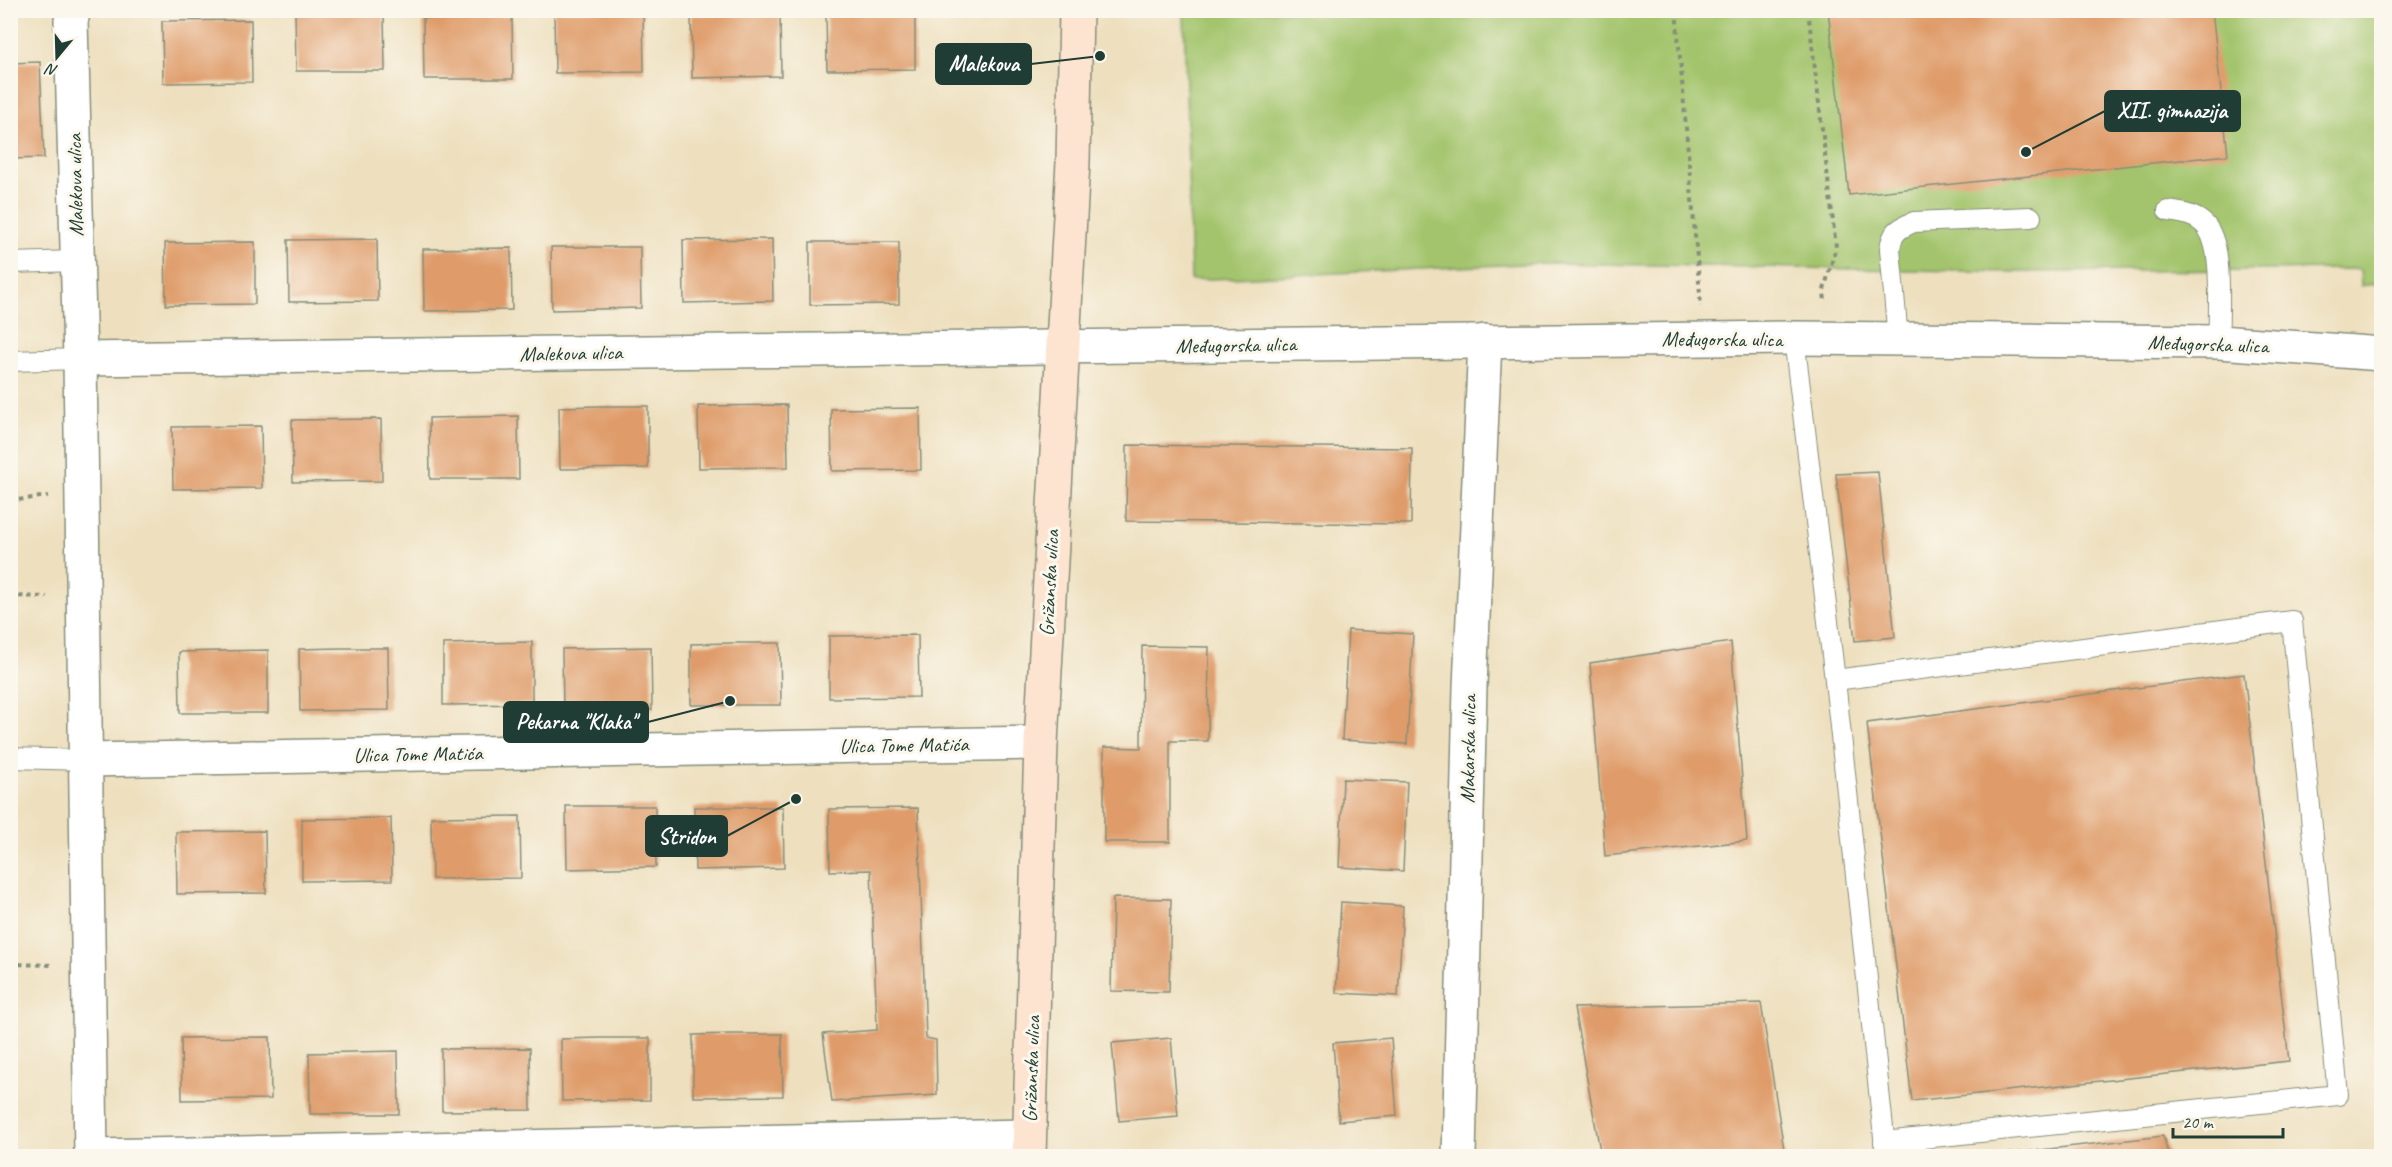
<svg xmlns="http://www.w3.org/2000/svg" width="2392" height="1167" font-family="Caveat,sans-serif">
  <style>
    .green { fill: #a3c46c; stroke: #618050; stroke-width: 1.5 }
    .building { fill: #df9c6a }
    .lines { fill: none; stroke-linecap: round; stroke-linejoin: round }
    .lane-casing { stroke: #868e7a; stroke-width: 22 }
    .street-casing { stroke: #868e7a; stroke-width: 36 }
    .secondary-casing { stroke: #868e7a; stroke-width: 36 }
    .path { stroke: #868e7a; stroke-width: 4; stroke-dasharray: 4.5 4.5; stroke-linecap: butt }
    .lane { stroke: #fff; stroke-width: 20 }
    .street { stroke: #fff; stroke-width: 33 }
    .secondary { stroke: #fde4d1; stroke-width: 33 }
    .labels { text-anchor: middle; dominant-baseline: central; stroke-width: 6; stroke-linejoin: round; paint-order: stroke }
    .street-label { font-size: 21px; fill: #1f3d34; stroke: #fbf7ec }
    .leader { fill: none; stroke: #1f3d34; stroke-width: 2 }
    .callout-dot { fill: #1f3d34; stroke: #fbf7ec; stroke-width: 2 }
    .callout { fill: #1f3d34; stroke: #1f3d34; stroke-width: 2 }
    .callout-label { font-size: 22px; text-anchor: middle; font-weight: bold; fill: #fff }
  </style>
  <rect width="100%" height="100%" fill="#fbf7ec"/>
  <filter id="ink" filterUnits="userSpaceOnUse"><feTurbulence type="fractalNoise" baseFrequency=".0167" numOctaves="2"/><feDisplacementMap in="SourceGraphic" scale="12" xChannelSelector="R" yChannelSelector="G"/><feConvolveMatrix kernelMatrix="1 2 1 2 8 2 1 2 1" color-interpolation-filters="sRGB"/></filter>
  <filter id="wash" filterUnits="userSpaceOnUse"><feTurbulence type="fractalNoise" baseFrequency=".008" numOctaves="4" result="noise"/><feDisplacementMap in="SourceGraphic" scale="24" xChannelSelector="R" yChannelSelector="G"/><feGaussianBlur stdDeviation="1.35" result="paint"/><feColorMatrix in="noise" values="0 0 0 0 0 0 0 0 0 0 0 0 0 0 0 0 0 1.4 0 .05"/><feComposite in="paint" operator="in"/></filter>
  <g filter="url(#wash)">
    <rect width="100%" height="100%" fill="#eee0bf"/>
    <path class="green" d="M1184,11H2381V283L2361,286L2360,270L2351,269L2015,272L1543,263L1191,280Z"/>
    <g id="blocks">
      <g class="building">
        <path d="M295,10H384L385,71H296Z"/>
        <path d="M643,10L644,72L555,73L554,11Z"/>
        <path d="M826,10H915V69L827,70Z"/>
        <path d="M1828,10H2212L2228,155L1849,195Z"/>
        <path d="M780,14L781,76L692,78L691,15Z"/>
        <path d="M512,16L513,79H424L423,18Z"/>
        <path d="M251,20L252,82L163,83L162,21Z"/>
        <path d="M40,62L44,158L10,159V63Z"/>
        <path d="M377,239L378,301L289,302L288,240Z"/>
        <path d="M772,239L773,301L684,303L683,240Z"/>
        <path d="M255,242V304L166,305L165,243Z"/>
        <path d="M810,242H899V304L810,305Z"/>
        <path d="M551,247H640L641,308L552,310Z"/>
        <path d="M511,248L512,310L424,311L423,249Z"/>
        <path d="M787,405L788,467L699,468L698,406Z"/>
        <path d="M599,406H648V468L560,469L559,407Z"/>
        <path d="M920,408L921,470L832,471L831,409Z"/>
        <path d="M518,416L519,479H430L429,418Z"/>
        <path d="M381,419L382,481L293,482L292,420Z"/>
        <path d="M261,426L262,488L173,489L172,427Z"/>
        <path d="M1127,445L1412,448L1411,524L1126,521Z"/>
        <path d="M1878,472L1895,637L1855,641L1836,474Z"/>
        <path d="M1348,630L1413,634L1407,744L1342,740Z"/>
        <path d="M918,635L919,697L829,698V636Z"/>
        <path d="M532,642V704L443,705V644Z"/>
        <path d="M1731,642L1747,841L1605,856L1590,663Z"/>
        <path d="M731,643H780L781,705H691V644Z"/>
        <path d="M1142,646L1209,647L1208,741H1170V842H1104V747L1141,748Z"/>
        <path d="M651,647L652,710H563L562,649Z"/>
        <path d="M340,648H388L389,710L300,711L299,649Z"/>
        <path d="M268,650V713H180L179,652Z"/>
        <path d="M2244,674L2289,1061L1912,1101L1867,723Z"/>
        <path d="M1343,779L1407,782L1403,871L1339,867Z"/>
        <path d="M566,806H655L656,867L567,869Z"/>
        <path d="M694,807H783L784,868L695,870Z"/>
        <path d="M918,808L926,1038L936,1040L937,1095L832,1102L823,1034L877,1030L871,870L830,871L829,809Z"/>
        <path d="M520,816L521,878L432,879L431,817Z"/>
        <path d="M391,818L392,880L302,881V819Z"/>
        <path d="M265,831L266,893L177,894L176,832Z"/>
        <path d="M1113,898L1171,899L1169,992L1111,991Z"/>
        <path d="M1341,902L1403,906L1398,996L1336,993Z"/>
        <path d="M1761,1003L1785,1156H1601L1574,1008Z"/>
        <path d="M733,1034H782L783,1096L693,1097V1035Z"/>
        <path d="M270,1037L271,1099L182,1100L181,1038Z"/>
        <path d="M601,1038H650V1100L562,1101L561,1039Z"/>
        <path d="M1171,1038L1178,1116L1119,1121L1112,1043Z"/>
        <path d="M1391,1038L1397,1116L1339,1121L1333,1043Z"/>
        <path d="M530,1048L531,1110L442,1111L441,1049Z"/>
        <path d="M398,1051L399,1114H310L309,1053Z"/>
        <path d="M2163,1136L2169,1156H1996V1155Z"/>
        <path d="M2272,1153V1156H2246V1155Z"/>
      </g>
    </g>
  </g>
  <g filter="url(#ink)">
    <use href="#blocks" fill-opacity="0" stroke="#868e7a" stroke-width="1.5"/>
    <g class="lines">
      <defs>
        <g id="lane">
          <path d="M2168,211C2180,213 2193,214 2203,223C2226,243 2217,313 2219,342"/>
          <path d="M10,263L77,261"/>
          <path d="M1794,338L1835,680L1886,1156"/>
          <path d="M1898,339L1890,249C1892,232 1899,228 1914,222L2031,217"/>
          <path d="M10,361L80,359"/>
          <path d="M1835,680L2292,621L2338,1095L1884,1142"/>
          <path d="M10,758L86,760"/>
        </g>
        <g id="street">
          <path d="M74,10L71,21L80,359L91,1156"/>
          <path d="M80,359L1794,338L2219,342L2382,354"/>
          <path d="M86,760L1041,743"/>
          <path d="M96,1156L1029,1136"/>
          <path d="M1459,1156L1470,687L1485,341"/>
        </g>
        <path id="secondary" d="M1029,1156L1041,743L1073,162L1076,10"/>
      </defs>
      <use href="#lane" class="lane-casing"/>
      <use href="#street" class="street-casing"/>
      <use href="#secondary" class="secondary-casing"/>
      <g class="path">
        <path d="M1676,10L1701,306"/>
        <path d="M1808,10L1836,247L1824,290L1825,303"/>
        <path d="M10,501L48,496"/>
        <path d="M10,596L47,597"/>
        <path d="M10,964L55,965"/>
      </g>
      <use href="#lane" class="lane"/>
      <use href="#street" class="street"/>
      <use href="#secondary" class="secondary"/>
    </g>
  </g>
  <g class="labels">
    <g class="street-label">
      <text transform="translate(75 185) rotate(-91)">Malekova ulica</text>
      <text x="1722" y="339">Međugorska ulica</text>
      <text transform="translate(2208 344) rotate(2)">Međugorska ulica</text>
      <text transform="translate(1236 345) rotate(-1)">Međugorska ulica</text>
      <text transform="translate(571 353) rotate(-1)">Malekova ulica</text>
      <text transform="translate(1049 583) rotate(-87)">Grižanska ulica</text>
      <text transform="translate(904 745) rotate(-1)">Ulica Tome Matića</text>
      <text transform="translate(1468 749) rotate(-89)">Makarska ulica</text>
      <text transform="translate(418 754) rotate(-1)">Ulica Tome Matića</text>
      <text transform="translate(1031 1069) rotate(-88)">Grižanska ulica</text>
    </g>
  </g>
  <path class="leader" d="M1100 56L1031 64M2026 152L2105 111M730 701L648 722M796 799L727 836"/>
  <g class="callout-dot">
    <circle cx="1100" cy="56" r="6"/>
    <circle cx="2026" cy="152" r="6"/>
    <circle cx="730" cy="701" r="6"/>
    <circle cx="796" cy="799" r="6"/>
  </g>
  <g class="callout">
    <rect x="936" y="44" width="95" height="40" rx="6"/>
    <rect x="2105" y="91" width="135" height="40" rx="6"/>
    <rect x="504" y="702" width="144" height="40" rx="6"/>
    <rect x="646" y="816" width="81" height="40" rx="6"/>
  </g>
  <g class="callout-label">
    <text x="984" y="71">Malekova</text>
    <text x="2172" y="118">XII. gimnazija</text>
    <text x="576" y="729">Pekarna "Klaka"</text>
    <text x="687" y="844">Stridon</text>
  </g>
  <rect width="2392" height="1167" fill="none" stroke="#fbf7ec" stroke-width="36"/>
  <g transform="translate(57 57) rotate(199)" stroke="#fbf7ec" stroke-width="4.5" paint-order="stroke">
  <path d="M0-4.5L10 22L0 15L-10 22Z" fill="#1f3d34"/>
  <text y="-9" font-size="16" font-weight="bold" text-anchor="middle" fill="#1f3d34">N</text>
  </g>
  <path d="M2173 1128v9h110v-9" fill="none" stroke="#1f3d34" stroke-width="3"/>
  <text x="2182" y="1128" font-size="18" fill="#1f3d34" stroke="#fbf7ec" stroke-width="4.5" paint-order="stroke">20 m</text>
</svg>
